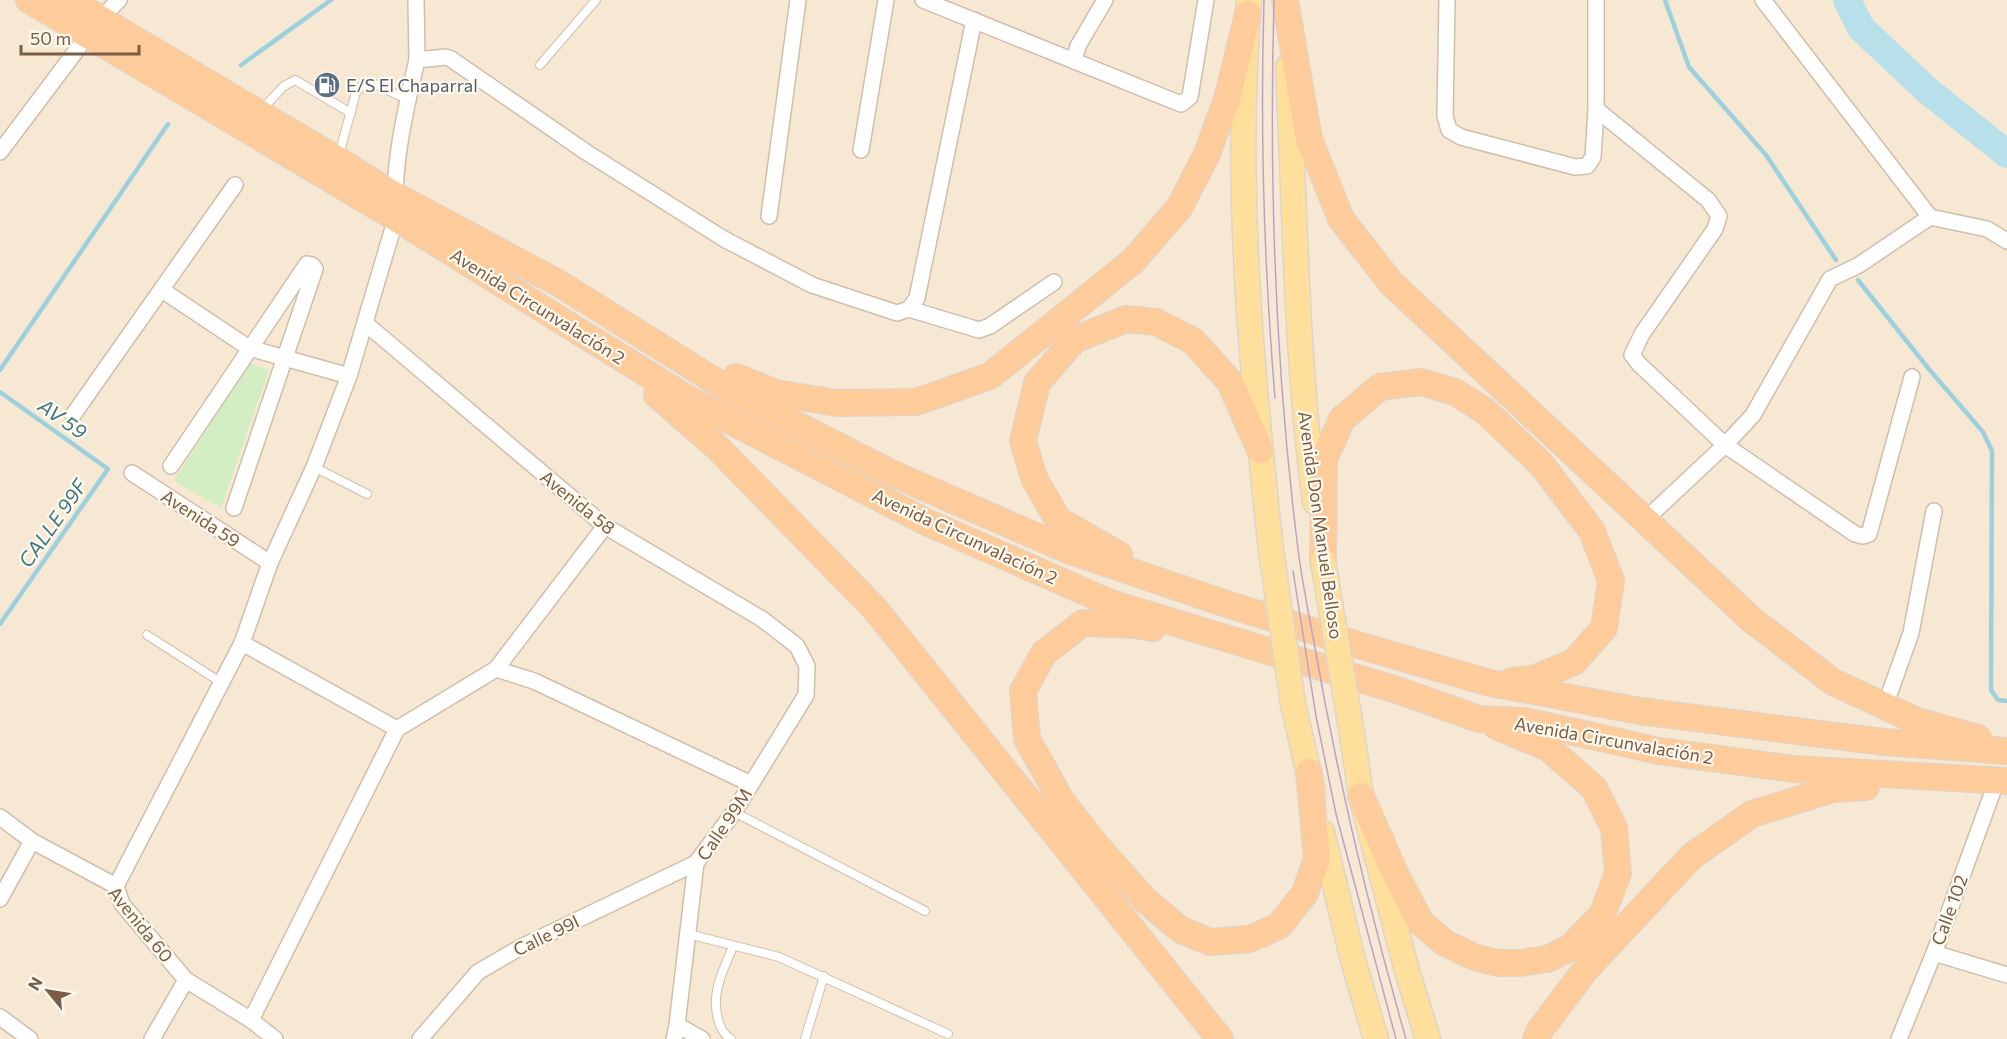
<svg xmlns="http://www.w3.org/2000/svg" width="2007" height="1039" font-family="Commissioner,sans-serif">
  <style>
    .residential { fill: #f7e8d3 }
    .green { fill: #d2eec2 }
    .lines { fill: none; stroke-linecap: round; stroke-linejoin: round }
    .stream { stroke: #9dd0dd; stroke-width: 4.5 }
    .river { stroke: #b8e0ea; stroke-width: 28 }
    .service-casing { stroke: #d1beaa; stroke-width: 10 }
    .minor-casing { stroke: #d1beaa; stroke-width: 18 }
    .primary-casing { stroke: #dcd5cf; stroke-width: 27 }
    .trunk-casing { stroke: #dcd5cf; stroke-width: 28 }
    .service { stroke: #fff; stroke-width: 8 }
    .minor { stroke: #fff; stroke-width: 15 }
    .primary { stroke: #ffdf9c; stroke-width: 24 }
    .trunk { stroke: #fecb9a; stroke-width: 26 }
    .tram { stroke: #b9a2ca; stroke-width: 1.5 }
    .primary-bridge-casing { stroke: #dcd5cf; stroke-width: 27; stroke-linecap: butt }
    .primary-bridge { stroke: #ffdf9c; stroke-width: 24 }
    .labels { text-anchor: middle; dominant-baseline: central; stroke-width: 4.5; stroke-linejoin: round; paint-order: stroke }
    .service-label { font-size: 18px; fill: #4e5e75; stroke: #fff9ee; text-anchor: start }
    .street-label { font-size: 18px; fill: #7a5c47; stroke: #fff9ee }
    .water-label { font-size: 20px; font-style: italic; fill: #3c7888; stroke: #fff9ee }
  </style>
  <rect width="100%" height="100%" fill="#fef6e6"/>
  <rect class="residential" x="0" y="0" width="2007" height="1039"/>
  <path class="green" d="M249,363L269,370L221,508L174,481Z"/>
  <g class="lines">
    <g class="stream">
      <path d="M1665,0L1689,67L1766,155L1836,260"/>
      <path d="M241,65L331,0"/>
      <path d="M1858,280L1928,368L1983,432L1992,451L1991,690L1998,700L2007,701"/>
      <path d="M0,370L168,124"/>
      <path d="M0,392L108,469L0,624"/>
    </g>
    <path class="river" d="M1847,0L1861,28L1928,91L2007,154"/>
    <defs>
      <g id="service">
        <path d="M540,65L596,0"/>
        <path d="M261,110L284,86L295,80L351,113"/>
        <path d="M339,155L356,92L364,84H375L408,100"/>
        <path d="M314,467L367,494"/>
        <path d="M147,635L222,683"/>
        <path d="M734,812L925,911"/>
        <path d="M688,934L779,957L948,1034"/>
        <path d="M731,1039C717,1031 714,1006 717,991C719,976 728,960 733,946"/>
        <path d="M805,1039L824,976"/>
      </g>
      <g id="minor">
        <path d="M416,0L417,60"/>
        <path d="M923,0L1181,104L1190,97L1206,0"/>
        <path d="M1447,0L1445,116L1449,130L1461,137L1575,167L1587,166L1593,157L1596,109V0"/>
        <path d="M1763,0L1930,217L1987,229L2007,241"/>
        <path d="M100,19L119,0"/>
        <path d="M1074,61L1078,46L1105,0"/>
        <path d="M1596,109L1708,200L1719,216L1715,229L1642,334L1632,355L1639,364L1725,445L1855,534L1863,536L1869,534L1912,377"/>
        <path d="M861,150L886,0"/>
        <path d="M0,152L88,35"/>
        <path d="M769,216L798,0"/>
        <path d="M162,290L249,348L349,376"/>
        <path d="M909,309L979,330L990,326L1054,282"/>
        <path d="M365,323L605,526L762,619L797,646L807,666L806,695L734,812L696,863L677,1025L674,1039"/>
        <path d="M73,415L235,185"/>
        <path d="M171,466L307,264L312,265L315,269L234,508"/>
        <path d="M132,473L270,563"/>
        <path d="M1645,520L1725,445L1753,415L1830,279L1859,265L1930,217"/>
        <path d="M242,643L397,729"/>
        <path d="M496,669L534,681L751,784"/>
        <path d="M1885,706L1911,633L1934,511"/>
        <path d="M0,817L32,841L116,886L122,904L186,980L251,1020L275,1039"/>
        <path d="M116,886L242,643L270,563L314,467L349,376L396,218C391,171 406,107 417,60L446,57L451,59L586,152L724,239L812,285L897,313L909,309L917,298L974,20"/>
        <path d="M0,899L32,841"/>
        <path d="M1934,953L2007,975"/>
        <path d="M0,1017L30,1039"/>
        <path d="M251,1020L397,729L496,669L605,526"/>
        <path d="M677,1025L702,1039"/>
        <path d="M152,1039L186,980"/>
        <path d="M420,1039L478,972L521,947L696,863"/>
        <path d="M1899,1039L1934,953L1997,780"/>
      </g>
      <g id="primary">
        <path d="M1249,0C1234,183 1251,367 1271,550"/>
        <path d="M1288,67C1295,212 1296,358 1315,502"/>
        <path d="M1293,704L1313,792"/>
        <path d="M1351,728L1361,796L1407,971L1428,1039"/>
        <path d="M1322,832L1353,960L1376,1039"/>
      </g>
      <g id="trunk">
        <path d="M29,0L396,218L688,399L924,521L1113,604L1397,690L1479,719L1525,721L1659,751L1794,769L2007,781"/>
        <path d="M68,0L338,160L394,195L560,284L734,393L891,473L1070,551L1230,605L1368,648L1490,683L1640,711L1884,742L2007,751"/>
        <path d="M1285,0L1309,139L1341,219L1391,283L1752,620L1833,682L1917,721L1978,738"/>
        <path d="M736,377L776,393L837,403L916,402L990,376L1133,261L1179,208L1207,154L1227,99L1248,14"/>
        <path d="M657,395L718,448L875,609L1220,1039"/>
        <path d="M1119,555L1058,520L1034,478L1023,441L1037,383L1074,340L1126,319L1156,322L1193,341L1230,382L1260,450"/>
        <path d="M1323,561L1324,459L1342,419L1380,387L1421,382L1455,392L1485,411L1541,464L1592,531L1611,581L1604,628L1574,662L1536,678L1512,681"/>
        <path d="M1153,628L1135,625L1083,623L1044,653L1023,691L1027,739L1061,800L1096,845L1145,900L1181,930L1210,942L1249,939L1279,926L1305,893L1317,859L1309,772"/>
        <path d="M1361,796L1395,873L1421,923L1445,943L1474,957L1498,963H1520L1547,959L1570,948L1602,915L1618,873L1614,828L1594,788L1548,748L1496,726"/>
        <path d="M1536,1039L1540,1030L1586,969L1692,856L1752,814L1833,789L1866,787"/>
      </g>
    </defs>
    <use href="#service" class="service-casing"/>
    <use href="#minor" class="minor-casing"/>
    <use href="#primary" class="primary-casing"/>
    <use href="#trunk" class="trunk-casing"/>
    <use href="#service" class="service"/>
    <use href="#minor" class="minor"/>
    <use href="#primary" class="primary"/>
    <use href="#trunk" class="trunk"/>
    <g class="tram">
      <path d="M1264,0C1260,133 1264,265 1275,398"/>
      <path d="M1274,0C1269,182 1275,368 1298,549C1302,582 1309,615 1315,648C1338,780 1369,910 1406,1039"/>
      <path d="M1293,571L1316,716L1336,814L1396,1039"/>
    </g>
    <defs>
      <g id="primary-bridge">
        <path d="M1271,550L1293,704"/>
        <path d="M1323,561L1351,728"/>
      </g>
    </defs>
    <use href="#primary-bridge" class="primary-bridge-casing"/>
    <use href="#primary-bridge" class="primary-bridge"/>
  </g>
  <defs>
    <symbol id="fuel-disc" viewBox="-11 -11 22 22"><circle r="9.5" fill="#5c6f8a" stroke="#fff9ee"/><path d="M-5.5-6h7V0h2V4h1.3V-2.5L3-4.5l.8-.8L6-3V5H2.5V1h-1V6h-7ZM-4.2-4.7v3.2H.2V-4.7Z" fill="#fff"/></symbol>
  </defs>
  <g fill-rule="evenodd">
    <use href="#fuel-disc" x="312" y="70" width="30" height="30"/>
  </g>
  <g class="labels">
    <g class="service-label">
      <text x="346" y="85">E/S El Chaparral</text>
    </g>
    <g class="street-label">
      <text transform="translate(538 306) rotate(32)">Avenida Circunvalación 2</text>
      <text transform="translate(578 502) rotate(39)">Avenida 58</text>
      <text transform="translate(201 518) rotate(33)">Avenida 59</text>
      <text transform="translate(1321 525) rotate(82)">Avenida Don Manuel Belloso</text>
      <text transform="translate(965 536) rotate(25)">Avenida Circunvalación 2</text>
      <text transform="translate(1614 740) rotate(10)">Avenida Circunvalación 2</text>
      <text transform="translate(724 824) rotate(-56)">Calle 99M</text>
      <text transform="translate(1949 910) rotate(-70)">Calle 102</text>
      <text transform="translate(141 924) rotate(51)">Avenida 60</text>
      <text transform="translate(546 935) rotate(-26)">Calle 99I</text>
    </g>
    <g class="water-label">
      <text transform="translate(63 418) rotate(35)">AV 59</text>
      <text transform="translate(52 523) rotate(-55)">CALLE 99F</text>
    </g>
  </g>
  <g transform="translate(48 991) rotate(300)" stroke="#fff9ee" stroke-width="4.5" paint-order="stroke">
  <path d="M0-4.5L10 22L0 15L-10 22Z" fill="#7a5c47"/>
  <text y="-9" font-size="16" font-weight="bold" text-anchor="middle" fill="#7a5c47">N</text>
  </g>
  <path d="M21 45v9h118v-9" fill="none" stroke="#7a5c47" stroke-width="3"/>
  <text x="30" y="45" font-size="18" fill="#7a5c47" stroke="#fff9ee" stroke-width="4.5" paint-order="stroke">50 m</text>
</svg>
